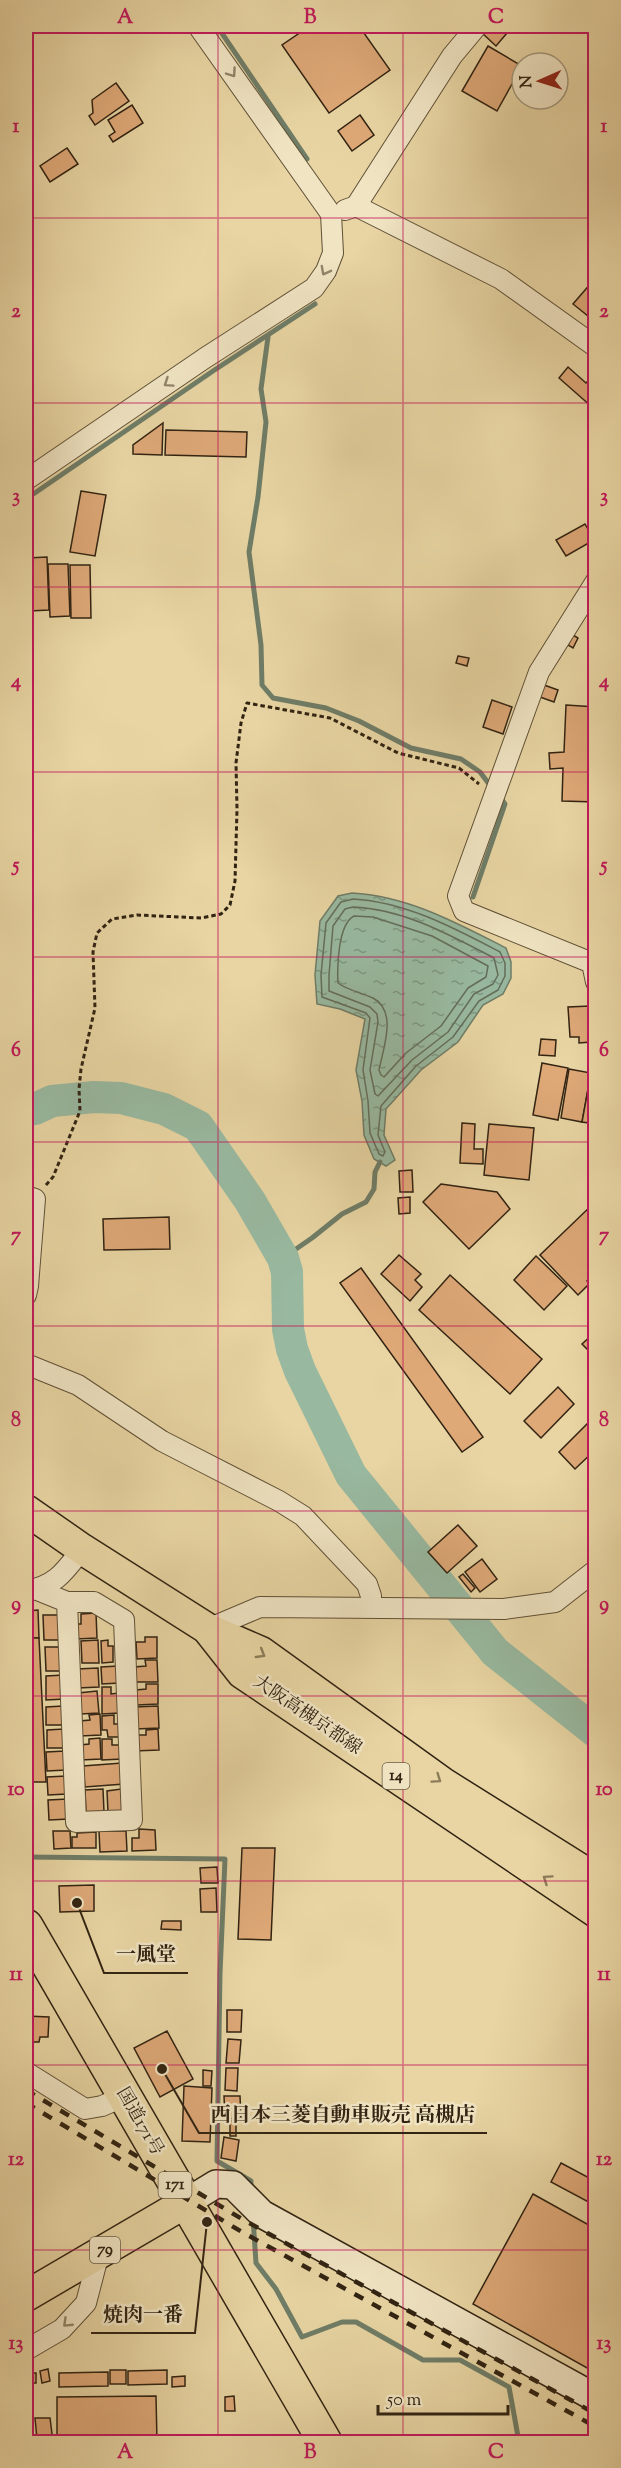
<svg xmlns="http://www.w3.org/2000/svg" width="621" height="2468" font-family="'Sorts Mill Goudy','Noto Serif JP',serif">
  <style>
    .water { fill: url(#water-ripples); stroke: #6f7d67; stroke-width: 1.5 }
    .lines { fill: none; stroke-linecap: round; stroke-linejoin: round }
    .shore { stroke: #646e59; stroke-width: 1.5 }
    .stream { stroke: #6f7d67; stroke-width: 5 }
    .river { stroke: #98b9a0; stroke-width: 32 }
    .building { fill: #dea877; stroke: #312312; stroke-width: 1.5 }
    .street-casing { stroke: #5f5036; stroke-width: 22 }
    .secondary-casing { stroke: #312312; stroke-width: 30 }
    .primary-casing { stroke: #312312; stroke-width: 33 }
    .highway-casing { stroke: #312312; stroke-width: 36 }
    .path { stroke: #312312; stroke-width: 3; stroke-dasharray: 4.5 3; stroke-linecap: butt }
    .street { stroke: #f0e4c3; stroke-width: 20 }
    .secondary { stroke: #f0e4c3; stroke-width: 27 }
    .primary { stroke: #e8d5a3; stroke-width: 30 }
    .highway { stroke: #e8d5a3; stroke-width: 33 }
    .rail { stroke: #312312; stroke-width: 4.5; stroke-dasharray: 10 10; stroke-linecap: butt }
    .oneway { stroke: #90846a }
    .oneway2 { stroke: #8c7c5a }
    .grid { fill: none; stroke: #c2185b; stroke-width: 1.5; stroke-opacity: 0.55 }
    .labels { text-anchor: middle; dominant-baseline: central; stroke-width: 5; stroke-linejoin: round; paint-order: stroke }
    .shield { fill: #f0e4c3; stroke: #6a5d47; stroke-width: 1.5 }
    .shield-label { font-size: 16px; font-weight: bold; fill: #312312 }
    .street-label { font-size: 18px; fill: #312312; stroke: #f0e4c3 }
    .leader { fill: none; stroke: #312312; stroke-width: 2 }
    .callout-dot { fill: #312312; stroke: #f0e4c3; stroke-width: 2 }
    .callout-label { font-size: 20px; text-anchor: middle; font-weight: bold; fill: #312312; stroke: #f0e4c3; stroke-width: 5; stroke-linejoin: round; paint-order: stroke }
    .neatline { fill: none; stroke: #c2185b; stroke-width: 2 }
    .grid-label { font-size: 20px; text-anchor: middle; font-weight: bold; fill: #c2185b }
  </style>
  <defs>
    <pattern id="water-ripples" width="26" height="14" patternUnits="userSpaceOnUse" patternTransform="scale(1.5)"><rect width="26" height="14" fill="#98b9a0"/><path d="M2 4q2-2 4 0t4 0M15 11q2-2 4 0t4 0" fill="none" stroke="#7d9681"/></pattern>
  </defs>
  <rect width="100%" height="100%" fill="#e8d5a3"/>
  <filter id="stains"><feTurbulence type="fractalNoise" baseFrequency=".00333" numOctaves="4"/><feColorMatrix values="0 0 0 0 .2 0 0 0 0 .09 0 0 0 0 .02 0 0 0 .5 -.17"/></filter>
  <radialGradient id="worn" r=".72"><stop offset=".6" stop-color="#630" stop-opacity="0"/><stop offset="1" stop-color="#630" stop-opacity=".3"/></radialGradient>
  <path class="water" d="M352,893C408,896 457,923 506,948L511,962V978L503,994L483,1005L458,1042L421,1070L386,1109L384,1135L395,1160L386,1166L374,1159L364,1135L362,1101L356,1070L365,1019L340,1009L317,1004L315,975L320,921L338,896Z"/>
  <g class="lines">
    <g class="shore">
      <path d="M353,899C406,902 454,928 500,952L505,963V976L498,990L479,1001L453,1037L416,1066L381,1106L378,1135L385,1152L383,1156L379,1154L370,1133L368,1101L363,1070L370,1018L366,1013L322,997L321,975L326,923L341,902Z"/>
      <path d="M353,907C404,909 450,935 494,958L498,975L493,984L474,994L448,1032L412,1060L378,1096L375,1094L370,1070L378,1022L377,1014L370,1007L329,991V975L333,926L345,909Z"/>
      <path d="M354,916L373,917L432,936L488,966L486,977L468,988L441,1026L406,1053L384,1077L381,1075L379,1070C383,1049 398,1011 373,998C362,993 347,990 338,983C337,967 338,924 354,916Z"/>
    </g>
    <g class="stream">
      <path d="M217,26L307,159"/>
      <path d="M268,337L261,389L266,422L258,497L249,552L261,645L262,685L273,698L326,708L359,721L411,748L461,759L480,772L492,788"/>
      <path d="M26,499L213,371L315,304"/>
      <path d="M473,897L505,804L500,797"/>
      <path d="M55,1112L109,1108L169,1122L184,1130L198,1141L211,1160L273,1265L277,1277L276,1329L288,1371L341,1479L354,1498L439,1602"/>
      <path d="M26,1142L35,1109"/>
      <path d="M283,1258L312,1238L342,1214L366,1202L374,1189L375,1172L380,1162"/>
      <path d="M449,1614L484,1657L596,1746"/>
      <path d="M26,1857L225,1859L220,1973L217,2161L251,2181V2188"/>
      <path d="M253,2218L256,2263L276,2289L302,2337L342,2322H356L423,2360H460L509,2387L519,2442"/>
    </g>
    <path class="river" d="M26,1111L35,1109L52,1101L94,1097L121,1098L164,1109L198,1126L250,1201L283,1258L287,1272L288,1329L292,1349L300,1371L351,1475L495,1652L596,1732"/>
  </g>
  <g class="building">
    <path d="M310,26H359L390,70L329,113L282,45Z"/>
    <path d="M489,26H513L496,46L482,33Z"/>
    <path d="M488,46L522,66L497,111L462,91Z"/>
    <path d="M116,83L129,101L95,125L89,116L93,113L92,100Z"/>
    <path d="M132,105L143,123L113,142L109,136L115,132L108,120Z"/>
    <path d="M360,115L374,135L352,151L338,131Z"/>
    <path d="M67,148L78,164L50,182L40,166Z"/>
    <path d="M592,282L596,284V307L588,316L573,304Z"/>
    <path d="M568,367L586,383L594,375L596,377V403L592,407L559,378Z"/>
    <path d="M163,423L162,455L133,454V445Z"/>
    <path d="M166,430L247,432L246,457L165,455Z"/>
    <path d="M81,491L106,495L95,556L70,552Z"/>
    <path d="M585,524L594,540L566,556L556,540Z"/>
    <path d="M47,557L49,610L29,611L27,558Z"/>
    <path d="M48,564H68L70,616L50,617Z"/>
    <path d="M70,565H90L91,618H71Z"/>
    <path d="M595,612H596V688H592Z"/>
    <path d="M573,635L578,638L573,648L568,645Z"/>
    <path d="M458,656L469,658L467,666L456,663Z"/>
    <path d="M544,685L558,690L554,702L540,697Z"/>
    <path d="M492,700L512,707L503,734L483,727Z"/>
    <path d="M566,705L596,707V802L562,801L563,768L550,769L549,753L564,752Z"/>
    <path d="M590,1006L591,1042L579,1043V1037H570L568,1007Z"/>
    <path d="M541,1039L556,1040L555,1056L539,1055Z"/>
    <path d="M542,1063L568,1068L558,1120L533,1115Z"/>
    <path d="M569,1069L591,1073L582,1122L561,1118Z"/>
    <path d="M591,1073H596V1124L582,1122Z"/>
    <path d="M462,1123L475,1124L474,1149H483V1164L460,1163Z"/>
    <path d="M489,1124L534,1128L529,1180L484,1175Z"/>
    <path d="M412,1170L413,1192H400L399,1171Z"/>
    <path d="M441,1184L497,1192L510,1209L469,1249L423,1202Z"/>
    <path d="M410,1197V1213L399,1214L398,1198Z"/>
    <path d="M593,1204L596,1207V1272L587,1281L590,1283L578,1295L540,1255Z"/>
    <path d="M169,1217L170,1249L104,1250L103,1219Z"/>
    <path d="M399,1255L421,1274L415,1280L422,1287L410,1301L381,1274Z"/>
    <path d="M536,1256L567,1286L544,1310L514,1280Z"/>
    <path d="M361,1268L483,1437L462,1452L340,1283Z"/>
    <path d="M450,1275L542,1359L510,1394L419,1310Z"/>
    <path d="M593,1334L596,1337V1358L582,1344Z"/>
    <path d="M558,1387L574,1404L541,1438L524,1421Z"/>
    <path d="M594,1417L596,1449L575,1469L559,1452Z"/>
    <path d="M458,1525L477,1546L447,1573L428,1552Z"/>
    <path d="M482,1559L497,1579L480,1592L465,1572Z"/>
    <path d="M463,1574L475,1588L471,1592L459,1577Z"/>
    <path d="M38,1610L39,1638H26V1611Z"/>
    <path d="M96,1613L97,1638L76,1639L75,1624H81V1614Z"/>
    <path d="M43,1615H59V1640H44Z"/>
    <path d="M145,1637H157V1658L137,1659L136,1642H145Z"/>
    <path d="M26,1638H39L46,1782H26Z"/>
    <path d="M98,1640L99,1663H82L81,1641Z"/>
    <path d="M108,1640V1646H113V1662L102,1663L101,1641Z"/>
    <path d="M45,1647H60L61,1671H46Z"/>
    <path d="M145,1660H157L158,1682H135L134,1667L146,1666Z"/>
    <path d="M118,1666L119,1683L102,1684L101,1667Z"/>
    <path d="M98,1668L99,1687L78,1688L77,1669Z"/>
    <path d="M64,1675L65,1699L46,1700V1676Z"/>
    <path d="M146,1684H158V1704L137,1705L136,1690L146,1689Z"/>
    <path d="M102,1687H111V1694L119,1693V1713L102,1714Z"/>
    <path d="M97,1691L99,1713L80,1714L78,1693Z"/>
    <path d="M63,1706L64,1725H46V1707Z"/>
    <path d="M158,1706L159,1728L135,1729L134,1707Z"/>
    <path d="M100,1714L101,1735L80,1736V1721L90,1720L89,1715Z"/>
    <path d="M114,1715V1724H120V1737H108L107,1730H102V1716Z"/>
    <path d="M64,1729L65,1748H47V1730Z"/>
    <path d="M158,1729L159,1750L134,1751L133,1735H146V1730Z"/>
    <path d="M100,1738L101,1759L81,1760L80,1745L89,1744V1739Z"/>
    <path d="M102,1739H112V1745H121L122,1759L102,1760Z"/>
    <path d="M65,1751L66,1770L47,1771L46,1752Z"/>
    <path d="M122,1763L124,1784L85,1787L83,1766Z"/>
    <path d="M66,1776L67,1794L48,1795L47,1777Z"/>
    <path d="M103,1789L104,1812L86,1813L85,1790Z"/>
    <path d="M121,1789L123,1811L108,1812L107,1791Z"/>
    <path d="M68,1799L69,1819L49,1820L48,1800Z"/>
    <path d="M139,1829L155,1830L156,1850L132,1851V1838H139Z"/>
    <path d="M53,1831H70L71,1848L54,1849Z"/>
    <path d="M99,1831H126L127,1851L100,1852Z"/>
    <path d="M96,1832V1848H72V1837H77V1833Z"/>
    <path d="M242,1848H275L271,1940L238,1939Z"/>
    <path d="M217,1867L218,1883H201L200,1868Z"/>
    <path d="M94,1885V1911L60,1912L59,1886Z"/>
    <path d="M216,1888L217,1912H201L200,1889Z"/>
    <path d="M162,1921H181V1930L161,1929Z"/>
    <path d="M227,2010H242L241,2032H227Z"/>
    <path d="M26,2016L49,2017L48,2037H40L39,2042H26Z"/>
    <path d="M167,2031L193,2079L160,2097L134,2048Z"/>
    <path d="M228,2039L241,2040L239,2063H226Z"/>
    <path d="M226,2068H238L237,2091L225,2090Z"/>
    <path d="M203,2070L212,2071L211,2086H203Z"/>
    <path d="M184,2086L212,2088L210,2142L182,2141Z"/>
    <path d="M224,2096H240L241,2118L225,2119Z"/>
    <rect x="230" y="2121" width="6" height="15"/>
    <path d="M224,2137L239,2140L236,2161L221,2158Z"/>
    <path d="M561,2163L591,2179L596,2168V2206L551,2182Z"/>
    <path d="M533,2194L596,2229V2373L473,2304Z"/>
    <path d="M48,2369L50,2381L42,2383L40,2371Z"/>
    <rect x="110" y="2370" width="16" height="14"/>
    <path d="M167,2370V2384L128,2385V2371Z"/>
    <path d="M108,2372V2386L59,2387V2373Z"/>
    <rect x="26" y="2373" width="10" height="10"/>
    <path d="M185,2376V2386L172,2387V2377Z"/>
    <path d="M156,2396L157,2442H57V2397Z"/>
    <path d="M234,2396L235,2411H225V2397Z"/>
    <path d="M35,2418H50L53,2442H31V2439H37Z"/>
  </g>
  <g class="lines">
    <defs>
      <g id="street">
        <path d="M356,206L501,279L596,347"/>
        <path d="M345,210L356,206L452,56L477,26"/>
        <path d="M26,480L205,358L314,288L326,271L333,253L331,214L198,26"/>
        <path d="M596,581L539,672L458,896L464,911L592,963L596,982"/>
        <path d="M26,1196L35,1199L28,1286L26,1295"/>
        <path d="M26,1364L78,1385L162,1441L279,1501L303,1516L367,1584L371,1596V1607"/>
        <path d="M35,1589L67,1602H94L124,1620L132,1820L76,1822L67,1602"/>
        <path d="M26,1591C56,1586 65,1571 82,1549"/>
        <path d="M208,1629L260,1607L504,1609L555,1602L596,1570"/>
        <path d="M26,2072L85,2109L102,2106L125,2096"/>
        <path d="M26,2350L62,2329L86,2303L99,2253"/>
      </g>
      <path id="secondary" d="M185,2203L216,2184L233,2185L262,2214L596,2398"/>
      <g id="primary">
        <path d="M26,1510L82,1549L208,1629L261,1652L443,1783L596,1879"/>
        <path d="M209,1631L242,1673L596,1912"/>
        <path d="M26,2296L185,2203"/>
      </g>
      <path id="highway" d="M26,1926L325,2442"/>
    </defs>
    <use href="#street" class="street-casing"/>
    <use href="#secondary" class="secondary-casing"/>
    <use href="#primary" class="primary-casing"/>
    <use href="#highway" class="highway-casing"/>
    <path class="path" d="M46,1185L53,1177L80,1111L79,1089L81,1069L95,1008L93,952L97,933L112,919L137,915L201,918L221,914L230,905L235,881L237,809L236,763L241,723L247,703L330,718L398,753L459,768L479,784"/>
    <use href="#street" class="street"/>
    <use href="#secondary" class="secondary"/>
    <use href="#primary" class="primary"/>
    <use href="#highway" class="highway"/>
    <g class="rail">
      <path d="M26,2090L242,2219L596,2414"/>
      <path d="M26,2103L242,2232L596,2427"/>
    </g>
  </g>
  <defs><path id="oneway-chevron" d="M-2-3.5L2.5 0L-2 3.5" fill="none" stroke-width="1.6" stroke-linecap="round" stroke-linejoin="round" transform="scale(1.5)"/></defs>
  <g class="oneway">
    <use href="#oneway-chevron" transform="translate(232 73) rotate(55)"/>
    <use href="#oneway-chevron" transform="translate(325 271) rotate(118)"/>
    <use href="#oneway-chevron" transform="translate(168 383) rotate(146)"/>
    <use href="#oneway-chevron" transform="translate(67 2323) rotate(136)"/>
  </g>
  <g class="oneway2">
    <use href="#oneway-chevron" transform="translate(261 1654) rotate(31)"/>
    <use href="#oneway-chevron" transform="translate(437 1779) rotate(35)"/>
    <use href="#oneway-chevron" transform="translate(547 1879) rotate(-146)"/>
  </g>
  <path class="grid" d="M218,26V2442M403,26V2442M26,218H596M26,403H596M26,587H596M26,772H596M26,957H596M26,1142H596M26,1326H596M26,1511H596M26,1696H596M26,1881H596M26,2065H596M26,2250H596"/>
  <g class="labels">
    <g class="shield">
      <rect x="382.5" y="1763" width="27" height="26" rx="4.5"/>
      <rect x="158.5" y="2172" width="33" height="26" rx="4.5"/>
      <rect x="90" y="2237" width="30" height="26" rx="4.5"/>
    </g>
    <g class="shield-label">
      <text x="396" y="1776">14</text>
      <text x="175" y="2185">171</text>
      <text x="105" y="2250">79</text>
    </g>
    <g class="street-label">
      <text transform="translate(307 1716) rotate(34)">大阪高槻京都線</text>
      <text transform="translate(139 2122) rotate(60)">国道171号</text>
    </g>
  </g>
  <path class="leader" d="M77 1903L104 1973H188M162 2069L199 2133H487M207 2222L195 2333H91"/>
  <g class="callout-dot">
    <circle cx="77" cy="1903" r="6"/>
    <circle cx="162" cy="2069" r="6"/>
    <circle cx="207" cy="2222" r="6"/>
  </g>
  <g class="callout-label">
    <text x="146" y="1961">一風堂</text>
    <text x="343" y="2121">西日本三菱自動車販売 高槻店</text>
    <text x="143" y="2321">焼肉一番</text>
  </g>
  <rect width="621" height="2468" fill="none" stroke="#e8d5a3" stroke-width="66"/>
  <g transform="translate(540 81) rotate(267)"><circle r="28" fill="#f0e4c3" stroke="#a4977c" stroke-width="1.5"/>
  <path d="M0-4.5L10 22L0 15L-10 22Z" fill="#8f2418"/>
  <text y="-9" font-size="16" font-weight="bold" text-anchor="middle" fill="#312312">N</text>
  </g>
  <path d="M378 2405v9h130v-9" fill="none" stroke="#312312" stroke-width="3"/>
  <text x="387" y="2405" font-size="18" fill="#312312" stroke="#f0e4c3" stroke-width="4.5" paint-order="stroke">50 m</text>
  <rect x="33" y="33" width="555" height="2402" class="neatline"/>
  <g class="grid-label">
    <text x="125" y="23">A</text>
    <text x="310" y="23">B</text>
    <text x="496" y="23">C</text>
    <text x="16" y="132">1</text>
    <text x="604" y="132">1</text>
    <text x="16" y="317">2</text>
    <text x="604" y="317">2</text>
    <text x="16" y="502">3</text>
    <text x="604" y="502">3</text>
    <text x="16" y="687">4</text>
    <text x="604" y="687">4</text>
    <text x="16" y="871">5</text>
    <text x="604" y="871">5</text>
    <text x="16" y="1056">6</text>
    <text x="604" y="1056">6</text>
    <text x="16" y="1241">7</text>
    <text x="604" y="1241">7</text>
    <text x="16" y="1426">8</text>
    <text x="604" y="1426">8</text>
    <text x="16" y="1610">9</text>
    <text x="604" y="1610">9</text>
    <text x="16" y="1795">10</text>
    <text x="604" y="1795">10</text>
    <text x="16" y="1980">11</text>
    <text x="604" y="1980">11</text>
    <text x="16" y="2165">12</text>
    <text x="604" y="2165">12</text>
    <text x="16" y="2349">13</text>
    <text x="604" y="2349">13</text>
    <text x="125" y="2458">A</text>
    <text x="310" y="2458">B</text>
    <text x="496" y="2458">C</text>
  </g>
  <rect width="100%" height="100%" filter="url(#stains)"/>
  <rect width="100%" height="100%" fill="url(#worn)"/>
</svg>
